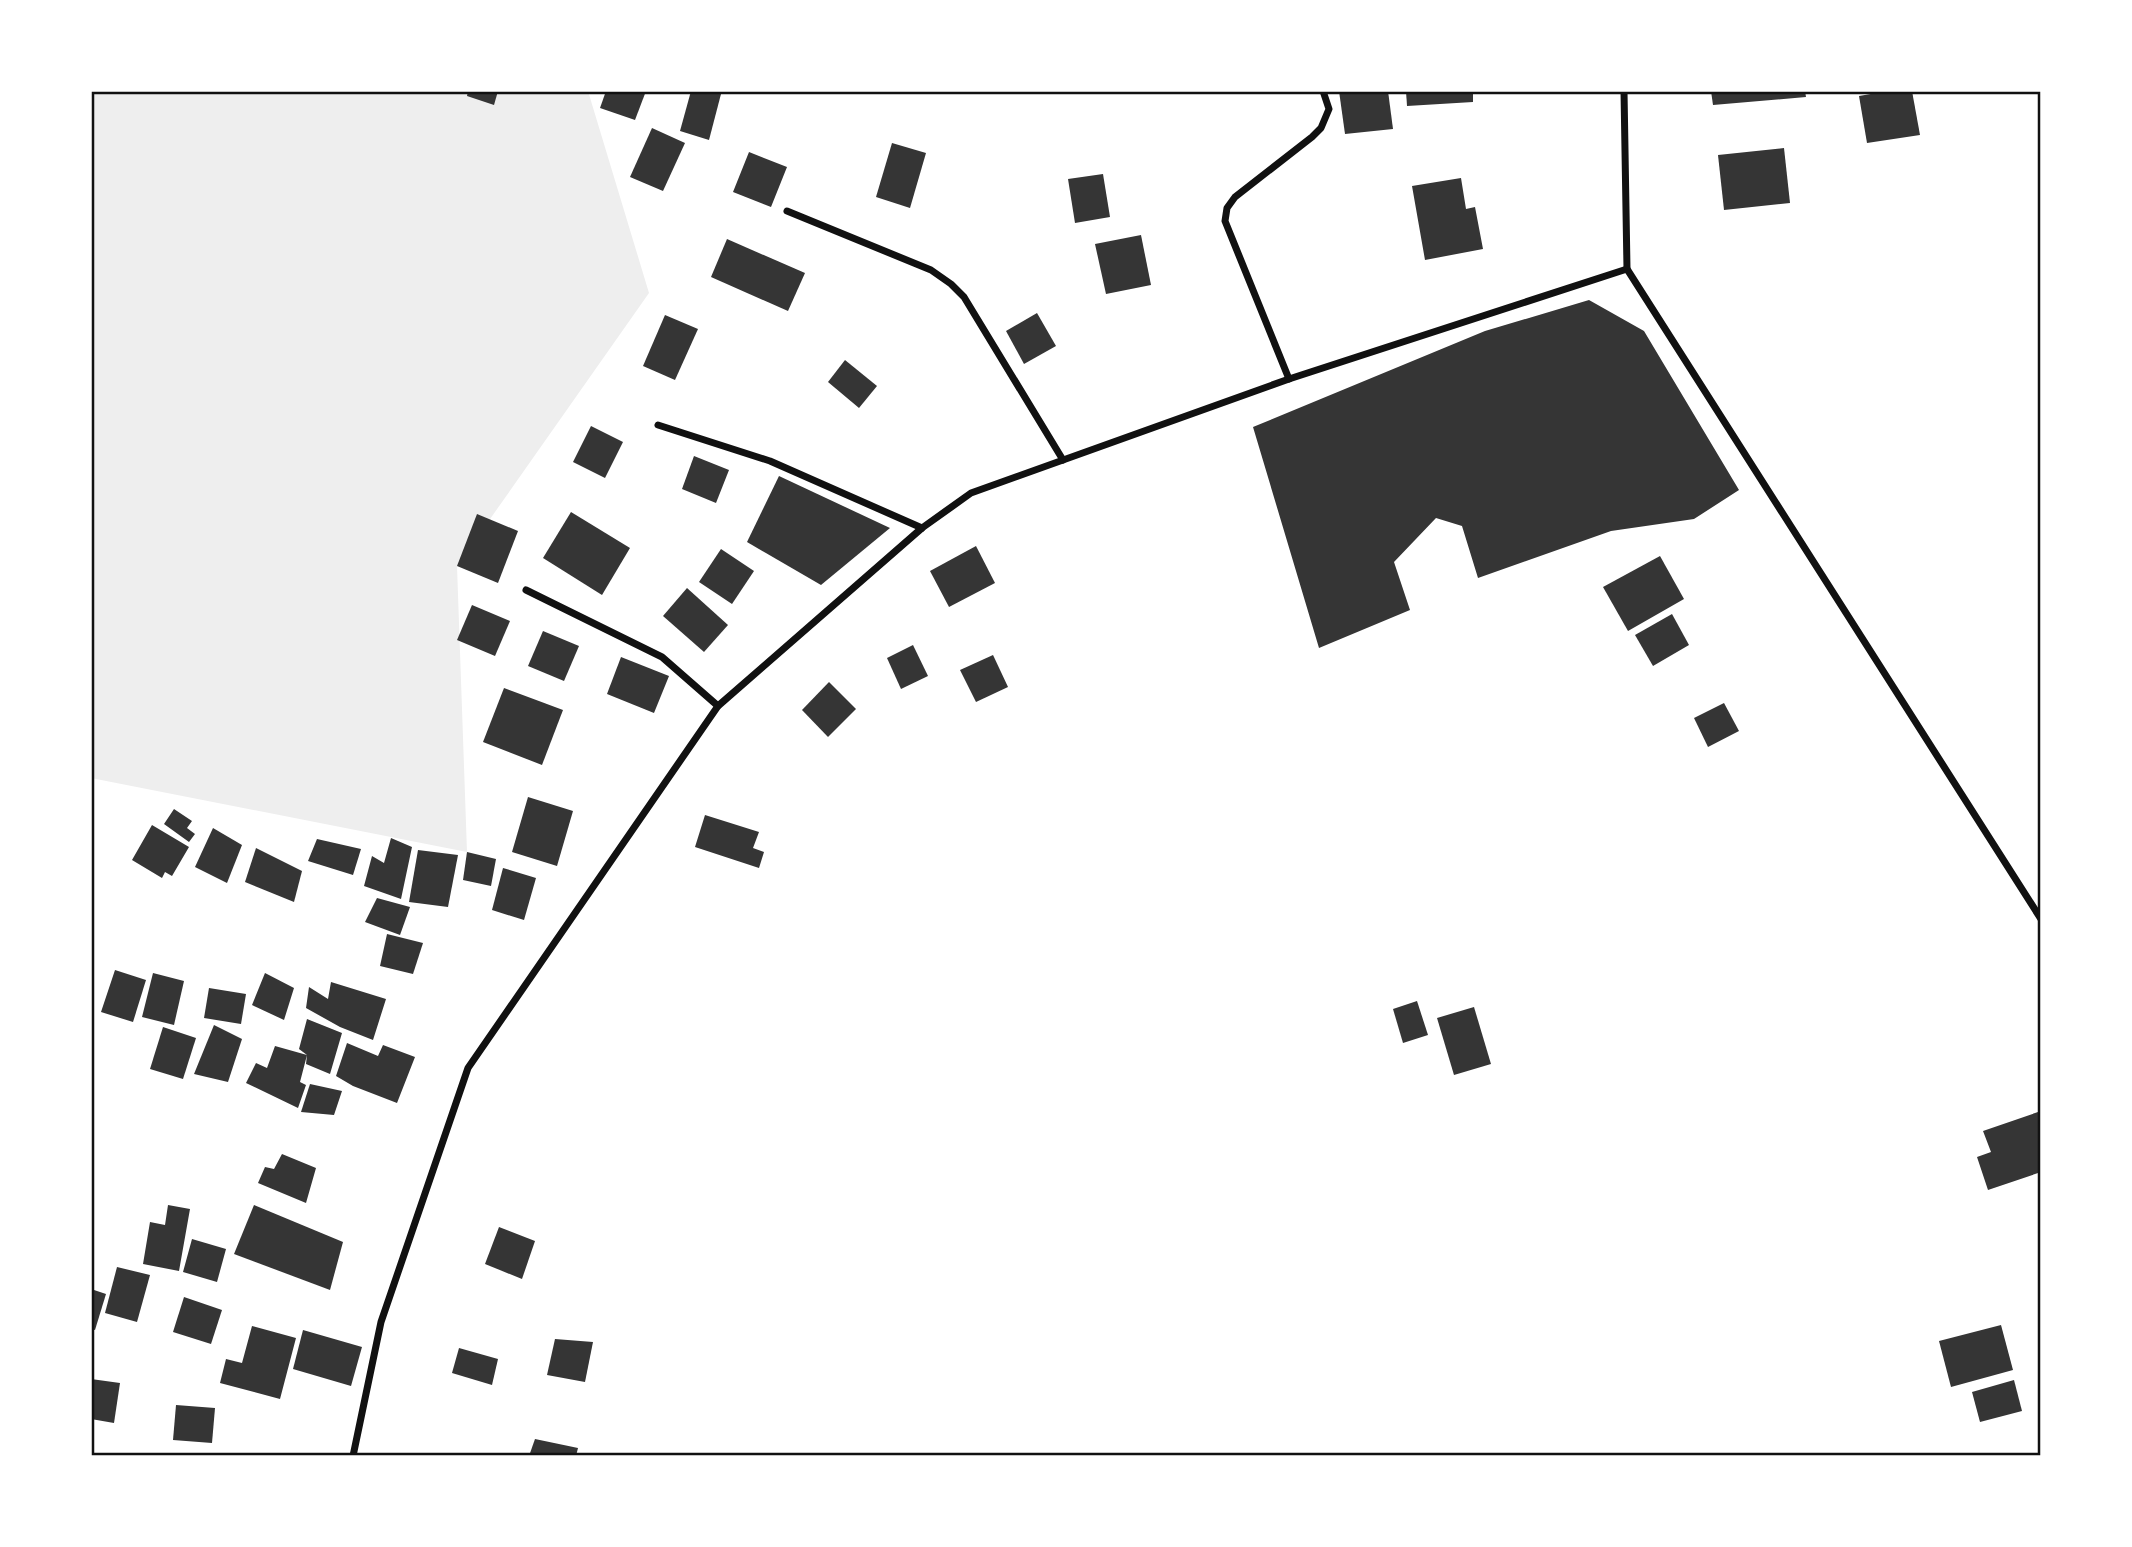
<svg xmlns="http://www.w3.org/2000/svg" width="2132" height="1547" font-family="'PT Sans Narrow',sans-serif">
  <style>
    .green { fill: #eee }
    .building { fill: #353535 }
    .lines { fill: none; stroke-linecap: round; stroke-linejoin: round }
    .minor { stroke: #111; stroke-width: 7 }
    .neatline { fill: none; stroke: #111; stroke-width: 2.5 }
  </style>
  <rect width="100%" height="100%" fill="#fff"/>
  <path class="green" d="M91,91H588L649,293L457,566L467,852L91,778Z"/>
  <g class="building">
    <path d="M468,91H498L494,105L467,96Z"/>
    <path d="M606,91H646L635,120L600,108Z"/>
    <path d="M691,91H708L721,94L709,140L680,131Z"/>
    <path d="M1339,91H1388L1393,129L1345,134Z"/>
    <path d="M1406,91H1473V102L1407,106Z"/>
    <path d="M1711,91H1805L1806,97L1713,105Z"/>
    <path d="M1888,91H1912L1920,135L1867,143L1859,96Z"/>
    <path d="M652,128L685,143L663,191L630,177Z"/>
    <path d="M892,143L926,153L910,208L876,197Z"/>
    <path d="M1784,148L1790,203L1724,210L1718,155Z"/>
    <path d="M749,152L787,167L771,207L733,192Z"/>
    <path d="M1103,174L1110,217L1075,223L1068,179Z"/>
    <path d="M1461,178L1466,209L1475,207L1483,249L1425,260L1412,186Z"/>
    <path d="M1141,235L1151,285L1106,294L1095,244Z"/>
    <path d="M727,239L805,273L788,311L711,277Z"/>
    <path d="M1589,300L1644,331L1739,490L1694,519L1611,531L1478,578L1462,526L1436,518L1394,562L1410,610L1319,648L1253,427L1485,331Z"/>
    <path d="M1037,313L1056,346L1024,364L1006,331Z"/>
    <path d="M665,315L698,329L675,380L643,366Z"/>
    <path d="M845,360L877,386L859,408L828,382Z"/>
    <path d="M591,426L623,442L605,478L573,462Z"/>
    <path d="M694,456L729,470L716,503L682,489Z"/>
    <path d="M779,476L890,528L821,585L747,542Z"/>
    <path d="M571,512L630,548L602,595L543,558Z"/>
    <path d="M477,514L518,531L498,583L457,566Z"/>
    <path d="M976,546L995,583L949,607L930,571Z"/>
    <path d="M721,549L754,571L732,604L699,582Z"/>
    <path d="M1660,556L1684,599L1628,631L1603,587Z"/>
    <path d="M687,588L728,625L704,652L663,616Z"/>
    <path d="M472,605L510,621L495,656L457,640Z"/>
    <path d="M1672,614L1689,645L1653,666L1635,635Z"/>
    <path d="M543,631L579,646L564,681L528,666Z"/>
    <path d="M913,645L928,676L901,689L887,658Z"/>
    <path d="M993,655L1008,687L976,702L960,670Z"/>
    <path d="M621,657L669,676L654,713L607,694Z"/>
    <path d="M829,682L856,709L828,737L802,710Z"/>
    <path d="M504,688L563,710L542,765L483,742Z"/>
    <path d="M1724,703L1739,731L1708,747L1694,718Z"/>
    <path d="M528,797L573,811L557,866L512,852Z"/>
    <path d="M174,809L192,821L187,828L195,834L189,842L164,824Z"/>
    <path d="M705,815L759,832L753,848L764,852L759,868L695,847Z"/>
    <path d="M152,825L189,847L172,876L165,872L162,878L132,860Z"/>
    <path d="M213,828L242,845L227,883L195,867Z"/>
    <path d="M391,838L412,847L401,899L364,886L372,856L384,863Z"/>
    <path d="M317,839L361,849L353,875L308,861Z"/>
    <path d="M256,848L302,871L294,902L245,882Z"/>
    <path d="M418,850L458,855L448,907L409,902Z"/>
    <path d="M467,852L496,859L491,886L463,880Z"/>
    <path d="M503,868L536,878L524,920L492,910Z"/>
    <path d="M377,898L410,907L400,935L365,922Z"/>
    <path d="M387,934L423,943L413,974L380,966Z"/>
    <path d="M115,970L146,980L133,1022L101,1012Z"/>
    <path d="M153,973L184,981L174,1025L142,1017Z"/>
    <path d="M265,973L294,988L284,1020L252,1005Z"/>
    <path d="M331,982L386,999L373,1040L340,1027L306,1008L309,987L328,999Z"/>
    <path d="M209,988L246,994L241,1024L204,1018Z"/>
    <path d="M1417,1001L1428,1035L1403,1043L1393,1009Z"/>
    <path d="M1474,1007L1491,1064L1454,1075L1437,1018Z"/>
    <path d="M307,1019L342,1033L330,1074L306,1064L307,1055L300,1082L306,1085L298,1108L246,1083L256,1063L267,1068L275,1046L307,1055L299,1049Z"/>
    <path d="M214,1025L242,1039L228,1082L194,1074Z"/>
    <path d="M163,1027L196,1038L183,1079L150,1069Z"/>
    <path d="M347,1043L378,1056L383,1045L415,1057L397,1103L353,1086L336,1076Z"/>
    <path d="M310,1084L342,1091L334,1115L301,1112Z"/>
    <path d="M2041,1111V1172L1988,1190L1977,1157L1991,1152L1983,1131Z"/>
    <path d="M282,1154L316,1168L306,1203L258,1183L265,1167L274,1169Z"/>
    <path d="M168,1205L190,1209L179,1271L143,1264L150,1222L165,1225Z"/>
    <path d="M254,1205L343,1242L330,1290L234,1254Z"/>
    <path d="M499,1227L535,1241L522,1279L485,1264Z"/>
    <path d="M192,1239L226,1249L217,1282L183,1272Z"/>
    <path d="M117,1267L150,1275L137,1322L105,1313Z"/>
    <path d="M91,1289L106,1294L95,1330L91,1329Z"/>
    <path d="M184,1297L222,1310L211,1344L173,1332Z"/>
    <path d="M2001,1325L2013,1370L1951,1387L1939,1341Z"/>
    <path d="M252,1326L296,1338L280,1399L220,1383L226,1359L242,1363Z"/>
    <path d="M303,1330L362,1347L351,1386L293,1369Z"/>
    <path d="M555,1339L593,1342L585,1382L547,1375Z"/>
    <path d="M459,1348L498,1359L492,1385L452,1373Z"/>
    <path d="M91,1379L120,1383L114,1423L91,1419Z"/>
    <path d="M2014,1380L2022,1411L1980,1422L1972,1392Z"/>
    <path d="M176,1405L215,1408L212,1443L173,1440Z"/>
    <path d="M535,1439L578,1448L576,1456H529Z"/>
  </g>
  <g class="lines">
    <g class="minor">
      <path d="M1624,91L1627,269"/>
      <path d="M787,211L931,270L951,284L964,297L1063,460"/>
      <path d="M1289,379L1225,221L1227,208L1235,197L1312,137L1321,128L1329,109L1323,91"/>
      <path d="M658,425L770,461L922,528"/>
      <path d="M526,590L662,657L718,706"/>
      <path d="M353,1456L381,1322L468,1068L718,706L922,528L971,493L1289,379L1627,269L2041,919"/>
    </g>
  </g>
  <rect width="2132" height="1547" fill="none" stroke="#ffffff" stroke-width="186"/>
  <rect x="93" y="93" width="1946" height="1361" class="neatline"/>
</svg>
